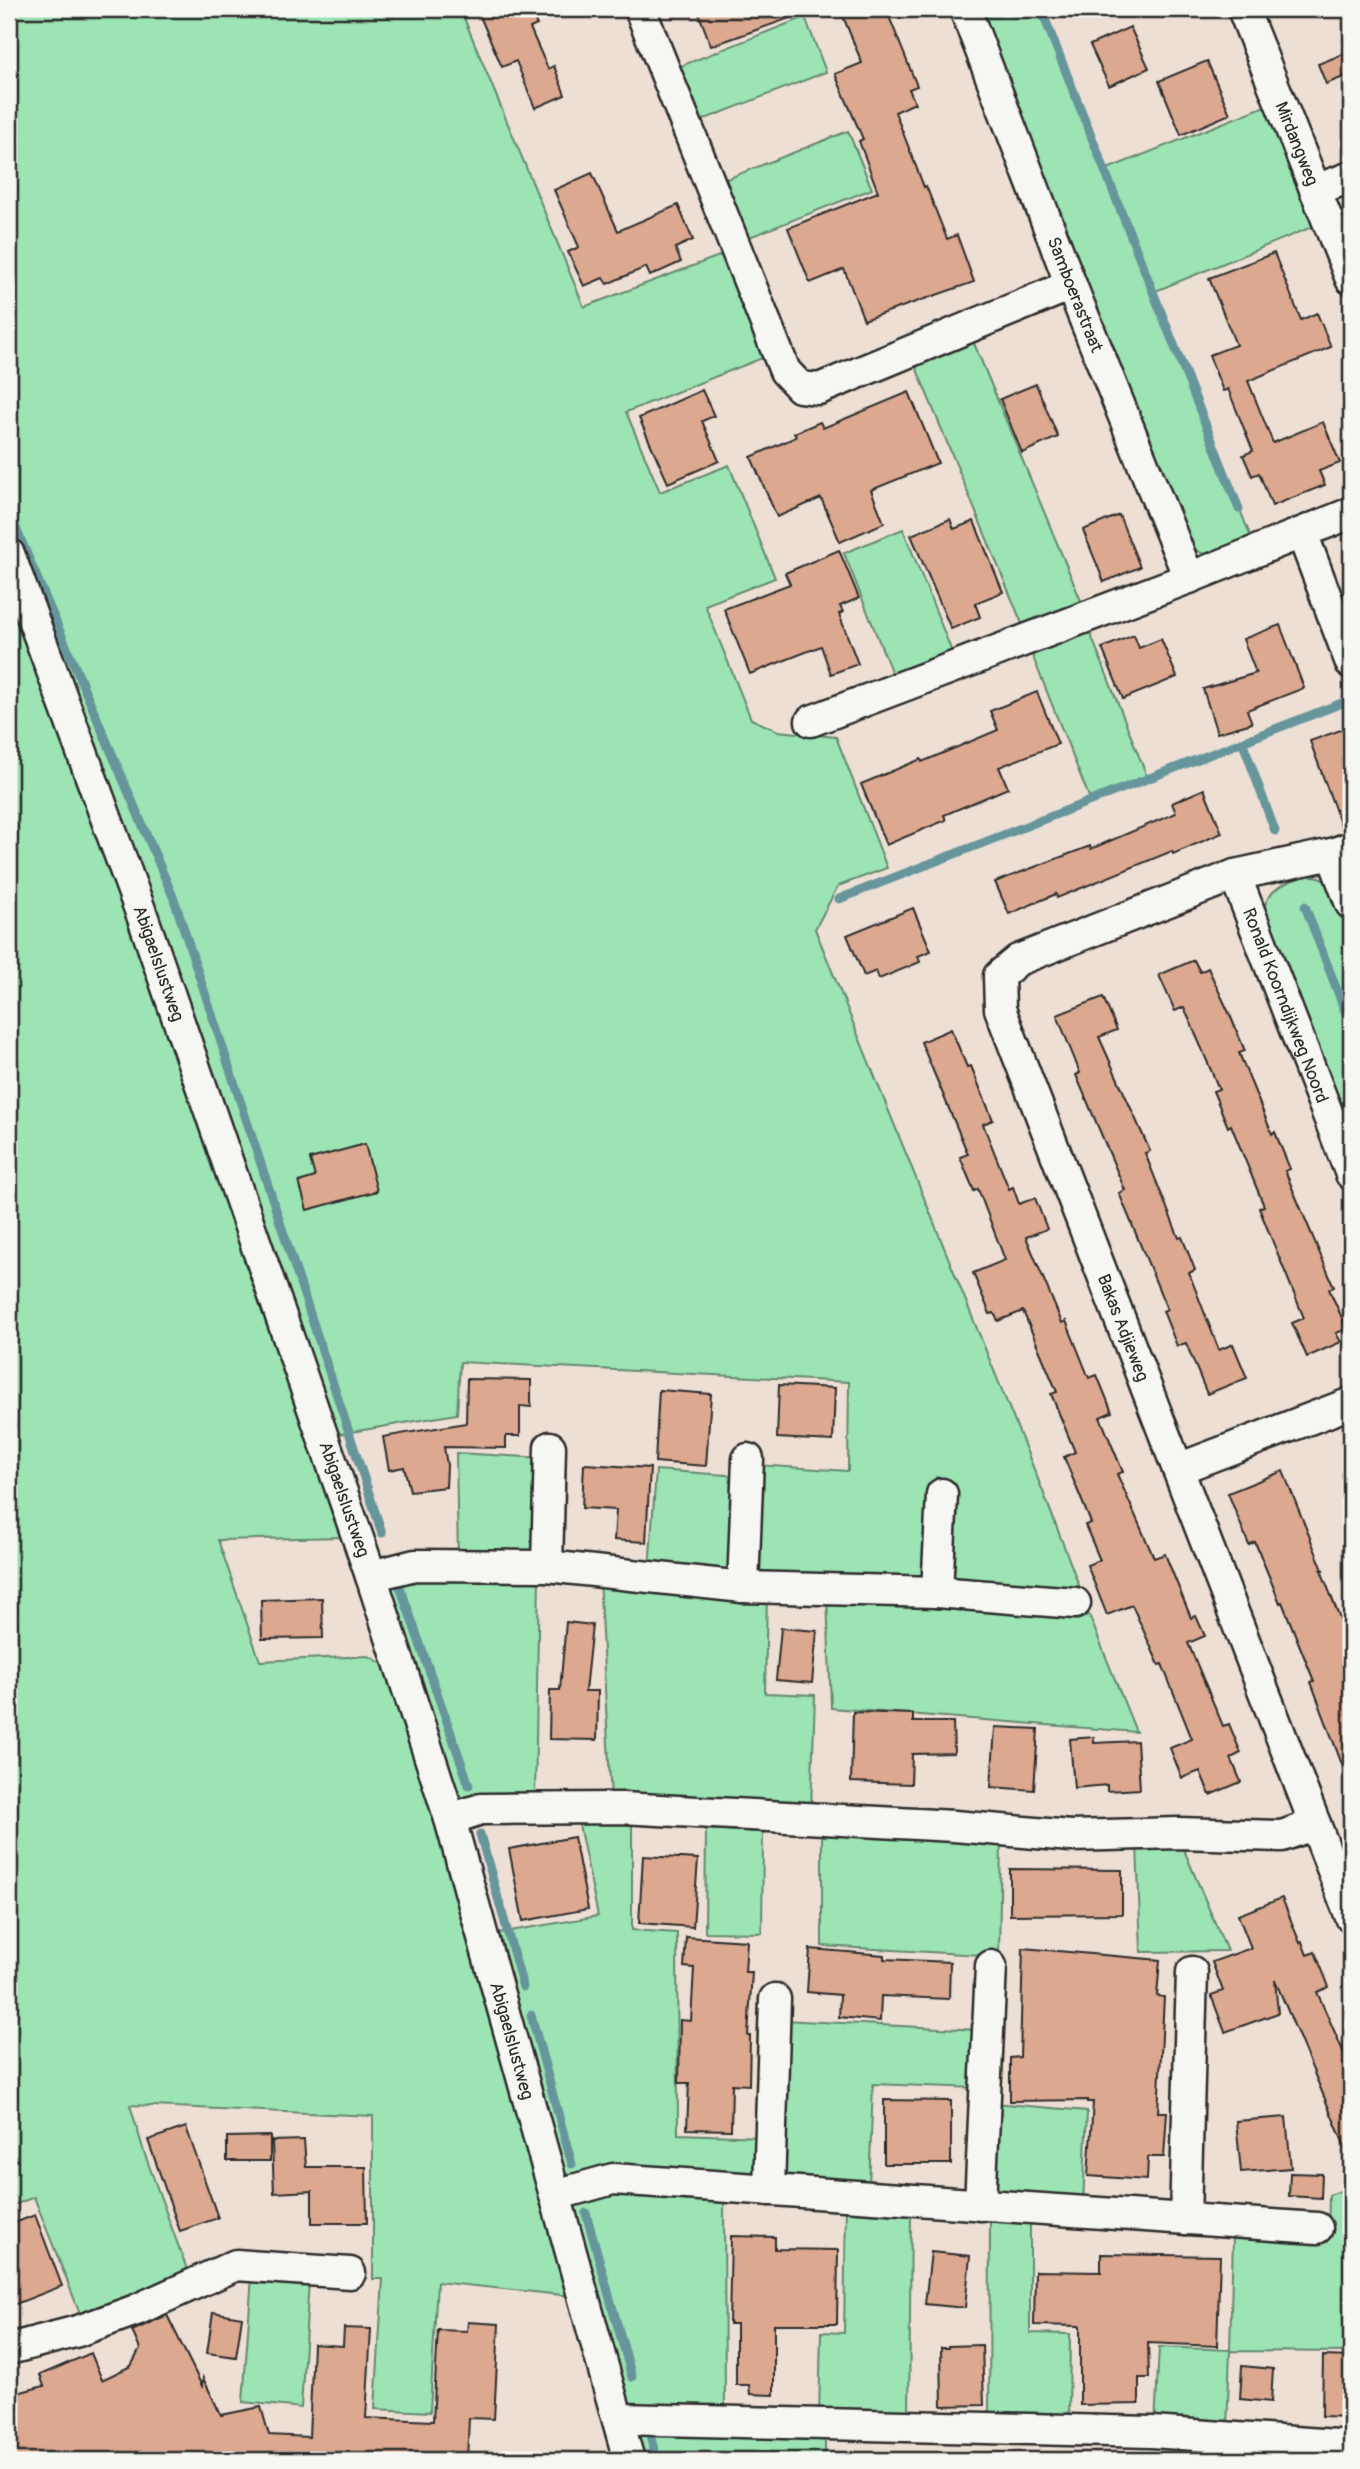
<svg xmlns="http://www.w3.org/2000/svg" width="1360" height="2469" font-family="Pangolin,sans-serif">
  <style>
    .green { fill: #9ce4b3; stroke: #64886f; stroke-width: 2 }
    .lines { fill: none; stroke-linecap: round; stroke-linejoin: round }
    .stream { stroke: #66969c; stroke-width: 9 }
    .building { fill: #dca990; stroke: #2b2b2b; stroke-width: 2 }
    .street-casing { stroke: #2b2b2b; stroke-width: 35 }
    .street { stroke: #f6f6f2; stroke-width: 30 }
    .labels { text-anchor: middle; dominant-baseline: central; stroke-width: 5; stroke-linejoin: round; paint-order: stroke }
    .street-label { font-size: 18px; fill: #2b2b2b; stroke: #f6f6f2 }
  </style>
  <rect width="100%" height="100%" fill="#eedfd5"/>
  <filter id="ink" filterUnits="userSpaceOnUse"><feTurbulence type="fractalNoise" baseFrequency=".0143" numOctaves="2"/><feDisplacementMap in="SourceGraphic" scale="14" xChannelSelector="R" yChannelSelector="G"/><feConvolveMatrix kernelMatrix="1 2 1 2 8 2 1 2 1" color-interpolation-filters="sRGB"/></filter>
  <g filter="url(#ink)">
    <g class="green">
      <path d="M9,9H485L464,18L584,307L727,253L770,355L626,412L660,492L729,465L775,578L705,605L751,719L778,731L836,737L887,868L838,886L815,929L1044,1494L1083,1596L946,1585L949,1481L936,1477L928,1583L752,1579L757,1465L848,1471L849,1382L460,1362L457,1414L328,1436L9,536Z"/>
      <path d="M978,9H1041L1105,170L1270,104L1317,225L1153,292L1254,545C1226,552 1205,567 1186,539Z"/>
      <path d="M805,17L826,72L695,123L673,69Z"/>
      <path d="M848,131L872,189L742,240L719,182Z"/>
      <path d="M971,336L1084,608L1025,631L913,360Z"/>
      <path d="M903,529L954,657L895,681L844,553Z"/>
      <path d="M9,579L128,908L342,1537L218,1540L260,1661L369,1656L384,1665L414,1732L572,2296L437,2282L430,2412L375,2409L383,2279H373V2116L130,2105L144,2152L189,2275L83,2321L34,2197L9,2207Z"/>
      <path d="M1087,625L1148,779L1091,802L1029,647Z"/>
      <path d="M1308,875L1319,877L1331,885L1351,933V1141L1262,914C1267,888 1286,882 1308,875Z"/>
      <path d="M456,1453L543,1458L537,1558H458Z"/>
      <path d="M656,1470L740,1476L737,1580L649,1570Z"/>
      <path d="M418,1576H539L535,1798L464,1800L457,1791L384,1588Z"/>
      <path d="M599,1578L767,1594L765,1693L815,1695L811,1810L611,1799Z"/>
      <path d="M827,1595L935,1598L1089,1615L1136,1732L831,1708Z"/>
      <path d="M578,1820H632V1930L677,1933L678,2134L765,2137L763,2182L585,2178L570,2175L563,2170L492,1934L598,1916Z"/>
      <path d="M706,1829L763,1832L762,1933L705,1932Z"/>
      <path d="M822,1833L1001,1841L999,1956L822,1946Z"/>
      <path d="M1181,1843L1227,1951L1141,1952L1137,1844Z"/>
      <path d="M782,2020L979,2030L977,2088L873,2084L869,2188L779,2182Z"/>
      <path d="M993,2103L1087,2111L1083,2206L988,2199Z"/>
      <path d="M1349,2188L1351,2195V2352L1230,2351L1227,2429L1155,2425L1159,2347L1230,2350L1233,2236L1328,2242L1329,2195Z"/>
      <path d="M614,2191L724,2199L725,2412L628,2406L568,2212L577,2201Z"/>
      <path d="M846,2207L911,2210L909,2420L819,2416L821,2332L844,2333Z"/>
      <path d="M990,2221H1030V2333L1070,2334L1069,2423L989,2422Z"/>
      <path d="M252,2275L309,2280L301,2408L243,2402Z"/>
      <path d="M635,2427L825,2433V2460H637Z"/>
    </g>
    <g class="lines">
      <g class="stream">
        <path d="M1041,9L1239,509"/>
        <path d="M9,512L174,899L382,1533"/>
        <path d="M1243,743L1275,831"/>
        <path d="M839,899L1342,703"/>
        <path d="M1305,906L1351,1027"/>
        <path d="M396,1575L469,1785"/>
        <path d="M480,1834L523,1987"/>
        <path d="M531,2015L572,2164"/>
        <path d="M586,2213L632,2377"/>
        <path d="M651,2439L657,2460"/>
      </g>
    </g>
    <g class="building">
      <path d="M492,9H529L537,25L530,28L548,69L554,66L565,95L535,108L516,61L502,67L479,14Z"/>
      <path d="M697,9H806L807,12L711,46Z"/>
      <path d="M840,9H886L917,86L909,89L915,103L895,112L924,187L926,186L947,239L957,235L974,282L864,320L844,269L810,283L788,228L878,192L859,141L863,139L835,74L862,63Z"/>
      <path d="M1130,27L1149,68L1109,86L1090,45Z"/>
      <path d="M1351,51V74L1326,84L1318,64Z"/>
      <path d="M1207,61L1230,114L1181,135L1159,81Z"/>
      <path d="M592,173L618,231L678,205L693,240L675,248L681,262L650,276L646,267L607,284L603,278L584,286L568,252L579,247L554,190Z"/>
      <path d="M1274,253L1301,320L1317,313L1331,347L1248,381L1273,443L1323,422L1340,463L1319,471L1325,485L1272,506L1259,473L1252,476L1243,455L1253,451L1228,389L1223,391L1209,355L1236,345L1209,278Z"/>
      <path d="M1036,384L1058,437L1022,453L1000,399Z"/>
      <path d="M702,390L714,416L702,421L719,461L668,483L639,418Z"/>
      <path d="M909,392L938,463L871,490L884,523L840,542L821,498L777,517L751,457L796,437L794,433L820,422L823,428Z"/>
      <path d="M1119,515L1140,567L1104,582L1083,530Z"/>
      <path d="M950,519L954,529L974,521L1003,592L975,603L980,617L951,629L911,535Z"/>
      <path d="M839,550L859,598L840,606L843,612L839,614L858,664L831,674L821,646L750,674L724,609L790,584L785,573Z"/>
      <path d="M1280,625L1304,688L1247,710L1252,723L1217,733L1203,689L1256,673L1243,639Z"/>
      <path d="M1134,635L1139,648L1161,639L1177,677L1123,699L1102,648Z"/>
      <path d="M1037,692L1058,744L999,767L1008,788L944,815L946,820L886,845L861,784L921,759L922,762L998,730L990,711Z"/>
      <path d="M1346,728L1351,743V830L1343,831L1310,741Z"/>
      <path d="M1204,789L1222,833L1173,854L1172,851L1057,898L1056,894L1009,914L995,882L1090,846L1091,849L1176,813L1172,803Z"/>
      <path d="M913,908L931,951L918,956L920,962L879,979L876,971L864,976L847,935Z"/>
      <path d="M1194,960L1200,972L1208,968L1230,1015L1245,1051L1239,1053L1272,1134L1275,1132L1290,1169L1285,1171L1334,1287L1329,1289L1347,1329L1336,1333L1341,1342L1307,1357L1292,1323L1304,1318L1259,1208L1264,1206L1231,1125L1228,1127L1213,1091L1219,1089L1184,1007L1175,1011L1159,975Z"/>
      <path d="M1103,997L1117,1030L1099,1037L1150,1151L1145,1153L1179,1238L1182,1237L1195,1270L1189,1273L1219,1350L1233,1344L1247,1378L1207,1394L1186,1343L1177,1346L1163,1311L1167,1309L1119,1193L1125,1190L1076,1075L1080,1073L1057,1015Z"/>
      <path d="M951,1029L967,1067L971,1066L993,1120L983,1124L1009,1189L1013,1187L1019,1204L1035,1198L1047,1229L1026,1237L1062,1323L1066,1321L1089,1378L1097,1375L1112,1412L1100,1417L1123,1472L1117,1474L1154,1558L1165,1554L1191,1618L1196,1616L1205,1636L1188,1643L1223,1726L1229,1724L1241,1753L1231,1758L1241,1782L1210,1795L1200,1771L1182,1778L1170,1748L1192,1739L1162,1664L1159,1665L1132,1605L1107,1615L1087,1565L1100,1560L1085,1525L1091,1523L1064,1457L1075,1452L1051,1394L1057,1392L1023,1311L998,1321L994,1313L990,1314L973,1273L1005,1260L978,1189L974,1191L960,1157L968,1154L921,1042Z"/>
      <path d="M365,1144L377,1191L307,1210L299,1182L315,1177L310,1159Z"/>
      <path d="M467,1379L531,1380V1407L520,1406V1436H506V1448L444,1447L447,1465L446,1487L410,1491L404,1467L389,1470L383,1437L466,1423Z"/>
      <path d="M779,1385L835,1388L833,1441L777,1438Z"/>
      <path d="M659,1390L711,1394L706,1466L655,1462Z"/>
      <path d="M584,1464L650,1468L646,1542L614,1540L616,1510L582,1508Z"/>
      <path d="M1283,1471L1323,1570H1321L1351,1647V1783H1349L1311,1682L1314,1681L1282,1602L1280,1603L1255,1542L1249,1545L1228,1493Z"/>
      <path d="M322,1598L323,1638L262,1639L261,1600Z"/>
      <path d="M566,1622L592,1625L585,1691H598L597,1740L549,1739L550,1690H560Z"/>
      <path d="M781,1628L817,1631L812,1683L776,1680Z"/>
      <path d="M853,1712L913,1714V1722H953L954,1753L912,1754L911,1784L851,1782Z"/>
      <path d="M995,1727L1038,1729L1034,1790L991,1787Z"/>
      <path d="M1094,1737V1743L1137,1741L1140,1789L1107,1791V1785L1074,1788L1070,1739Z"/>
      <path d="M574,1837L588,1909L523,1921L509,1849Z"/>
      <path d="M643,1856L698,1859L693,1927L639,1923Z"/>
      <path d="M1010,1869L1122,1870V1914L1010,1915Z"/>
      <path d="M1282,1898L1300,1943L1302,1942L1307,1955L1315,1952L1329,1987L1317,1992L1351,2069V2161L1275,1980L1278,2013L1225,2032L1211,1995L1223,1991L1212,1962L1251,1948L1238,1915Z"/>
      <path d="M686,1937L747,1941L745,1972H752L748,2036H750L749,2085L732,2084L731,2130L687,2129L689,2083H679L680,2020L691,2021L694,1968L684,1967Z"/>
      <path d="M1023,1948L1160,1960L1157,1996L1164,1997L1158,2112H1167L1164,2157H1148L1147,2180L1088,2176L1093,2102H1087V2100L1010,2101V2058L1020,2057Z"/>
      <path d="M810,1949L884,1955V1959L950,1962L949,1999L881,1996L880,2021L839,2017L840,1995L807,1992Z"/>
      <path d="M884,2100L951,2101V2164H884Z"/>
      <path d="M1286,2117L1291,2168L1241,2172L1236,2121Z"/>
      <path d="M186,2127L218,2218L180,2231L148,2140Z"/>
      <path d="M270,2136V2161H227V2137Z"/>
      <path d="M304,2140L306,2167H366L367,2223H312V2191L274,2193L272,2141Z"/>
      <path d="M1290,2173L1322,2174L1321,2198L1289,2196Z"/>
      <path d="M35,2215L62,2286L13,2305L9,2293V2225Z"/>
      <path d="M731,2236L775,2237V2249L838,2250L837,2324H774V2395L750,2394L749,2385H736V2324H729Z"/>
      <path d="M931,2252L970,2256L965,2308L925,2304Z"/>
      <path d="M1101,2254L1220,2256L1217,2346L1148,2343L1149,2378H1139V2404L1080,2405V2326L1034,2325L1035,2271L1101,2272Z"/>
      <path d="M213,2312L242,2317L236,2357L207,2353Z"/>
      <path d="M167,2315L202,2386L203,2378L221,2415L261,2407L269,2435L309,2437L313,2344L343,2346L344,2328L371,2329L366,2418L433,2421L438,2330L467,2331L468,2322L499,2324L494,2419L469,2418L467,2460H9V2395L44,2386L40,2375L91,2353L102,2380L131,2366L140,2349L132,2331Z"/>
      <path d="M982,2345L984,2405L942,2406L941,2348H948V2346Z"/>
      <path d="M1323,2356L1351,2357V2417L1322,2416Z"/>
      <path d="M1242,2366L1273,2369L1271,2402L1240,2399Z"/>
    </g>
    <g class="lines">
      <defs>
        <g id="street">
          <path d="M640,9L785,371L800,387L819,389L1071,285"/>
          <path id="s1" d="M965,9L1071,285L1189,578"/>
          <path id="s2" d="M1243,9L1351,279"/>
          <path d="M1315,190L1351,177"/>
          <path d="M1302,533L1351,663"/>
          <path id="s3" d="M9,554L143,918L371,1576L450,1819L629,2460"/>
          <path d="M811,721L1189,578L1351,513"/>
          <path id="s4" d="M1351,847L1332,854L1235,875L1018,960L999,976L1000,1009L1351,1917"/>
          <path d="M1332,854L1351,904"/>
          <path id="s5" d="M1235,875L1351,1174"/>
          <path d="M1178,1469L1351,1403"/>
          <path d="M547,1566L550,1447"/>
          <path d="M371,1576L415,1565L547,1566L743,1587L937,1592L1075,1603"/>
          <path d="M743,1587L748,1459"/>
          <path d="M937,1592L942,1494"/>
          <path d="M450,1819L481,1809L622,1808L954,1826L1071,1836L1178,1833L1282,1836L1315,1824"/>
          <path d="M769,2190L775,1999"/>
          <path d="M555,2195L613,2179L1317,2228"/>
          <path d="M980,2205L991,1966"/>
          <path d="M1185,2219L1192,1972"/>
          <path d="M9,2349L78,2331L136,2310L236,2265L350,2273"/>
          <path d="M619,2419L1152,2432L1351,2446"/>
        </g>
      </defs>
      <use href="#street" class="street-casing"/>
      <use href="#street" class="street"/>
    </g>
  </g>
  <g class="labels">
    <g class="street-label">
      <text stroke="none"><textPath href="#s2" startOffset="145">Mirdangweg</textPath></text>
      <text stroke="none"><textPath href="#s1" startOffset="306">Samboerastraat</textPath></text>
      <text stroke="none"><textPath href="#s3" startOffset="436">Abigaelslustweg</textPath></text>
      <text stroke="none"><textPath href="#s5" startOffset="140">Ronald Koorndijkweg Noord</textPath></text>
      <text stroke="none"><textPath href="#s4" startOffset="752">Bakas Adjieweg</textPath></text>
      <text stroke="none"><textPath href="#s3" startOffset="1003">Abigaelslustweg</textPath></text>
      <text stroke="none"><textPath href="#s3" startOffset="1570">Abigaelslustweg</textPath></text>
    </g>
  </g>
  <rect width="1360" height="2469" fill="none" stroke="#f6f6f2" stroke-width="35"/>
  <rect x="18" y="18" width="1325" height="2434" fill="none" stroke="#2b2b2b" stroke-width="2.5" filter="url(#ink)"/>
</svg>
